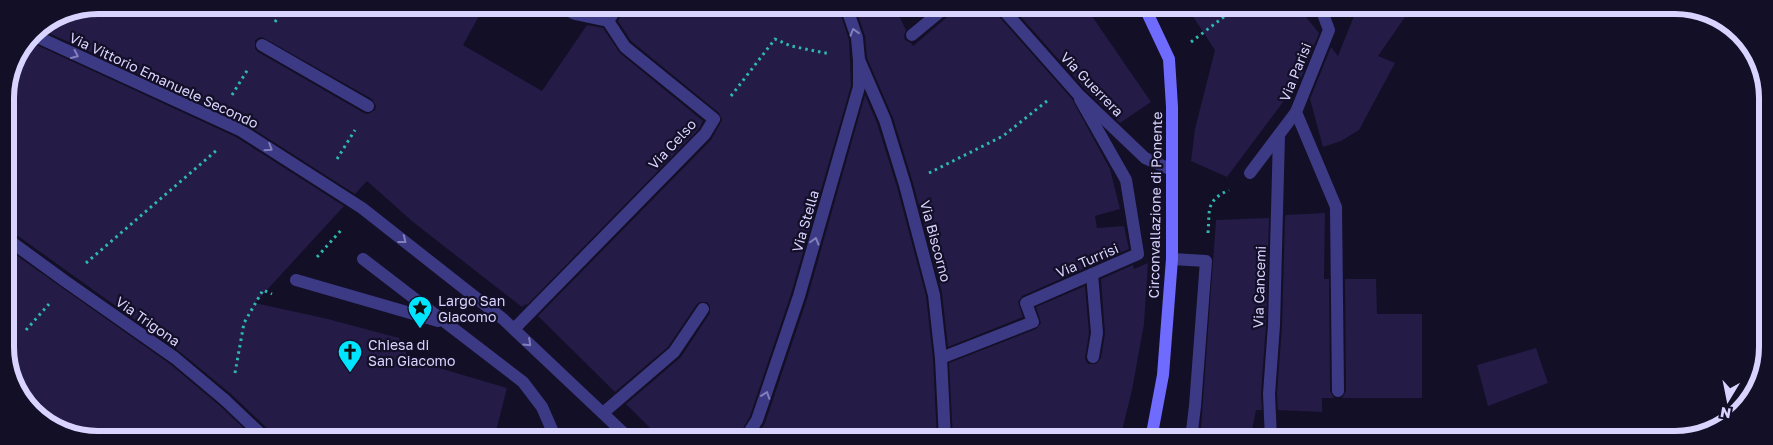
<svg xmlns="http://www.w3.org/2000/svg" width="1773" height="445" font-family="'Golos Text',sans-serif">
  <style>
    .building { fill: #241b47; fill-rule: evenodd }
    .lines { fill: none; stroke-linecap: round; stroke-linejoin: round }
    .path { stroke: #2fb8b0; stroke-width: 3; stroke-dasharray: 2.5 4; stroke-linecap: butt }
    .pedestrian { stroke: #3d3a85; stroke-width: 12 }
    .minor { stroke: #3d3a85; stroke-width: 12 }
    .tertiary { stroke: #3d3a85; stroke-width: 12 }
    .secondary { stroke: #6f6bff; stroke-width: 12 }
    .oneway { stroke: #837fbc }
    .labels { text-anchor: middle; dominant-baseline: central; stroke-width: 4.5; stroke-linejoin: round; paint-order: stroke }
    .street-label { font-size: 14px; fill: #d9d4ff; stroke: #130f26 }
    .poi-label { font-size: 14px; fill: #d9d4ff; stroke: #130f26; text-anchor: start }
    .rim { fill: none; stroke: #d9d4ff; stroke-width: 6 }
  </style>
  <rect width="100%" height="100%" fill="#130f26"/>
  <g class="building">
    <path d="M97,5H485L463,45L542,91L587,25L603,28L620,53L703,121L699,129L527,305L526,304L522,307L413,222L367,181L355,194L244,123L38,28L62,12ZM262,37L372,99L376,106L375,110L368,114L364,113L258,52L255,49V41L258,38Z"/>
    <path d="M626,6H838L849,40L851,86L791,294L750,416L737,439H661L626,404L681,357L710,313V306L707,302H700L697,304L668,347L615,392L538,316L711,140L722,120L719,113L631,41L618,21Z"/>
    <path d="M855,6H894L906,30L904,36L905,40L911,43L913,46L960,6H992L994,11L1072,99L1110,169L1120,209L1095,216L1097,228L1124,226L1129,249L1022,296L1018,302L1023,317L948,347L942,293L913,183L893,118L867,58L865,36Z"/>
    <path d="M1011,6H1085L1151,102L1120,123L1084,88Z"/>
    <path d="M1186,6H1297L1319,33L1301,78L1227,177L1191,161L1195,129L1215,50Z"/>
    <path d="M1358,6L1412,7L1378,56L1395,63L1359,130L1341,141L1323,147L1310,99L1331,47L1338,56Z"/>
    <path d="M28,41L236,137L344,206L255,303L328,319L399,338L409,359L507,388L494,439L273,438L271,432L231,394L180,352L11,231L6,230L5,92Z"/>
    <path d="M865,95L877,123L897,187L926,296L933,359L937,439H755L765,423L807,299Z"/>
    <path d="M1325,213L1324,279H1329L1330,391L1334,398H1322V412L1278,410L1277,394L1282,326L1285,218L1286,215Z"/>
    <path d="M1269,218L1266,325L1261,394L1262,410H1256L1251,435L1201,428L1216,220Z"/>
    <path d="M6,248L170,364L220,406L254,438H79L69,433L31,393L25,391L15,381L7,366Z"/>
    <path d="M1148,263L1144,324L1132,390L1120,439H953L949,363L1036,329L1041,323L1036,307L1085,286L1089,333L1085,359L1088,364H1096L1101,358L1105,334L1101,279L1133,265L1134,269Z"/>
    <path d="M1345,279H1376L1377,314H1422V398H1342L1346,391Z"/>
    <path d="M1536,348L1548,383L1488,406L1477,365Z"/>
  </g>
  <g class="lines">
    <g class="path">
      <path d="M275,22L286,5"/>
      <path d="M1191,42L1238,6"/>
      <path d="M232,95L248,69"/>
      <path d="M731,96L775,39L791,46L830,54"/>
      <path d="M337,159L355,130"/>
      <path d="M929,173L1003,136L1047,101"/>
      <path d="M1208,233C1210,210 1205,201 1229,190"/>
      <path d="M317,257L343,228"/>
      <path d="M86,263L217,150"/>
      <path d="M26,330L49,304"/>
      <path d="M235,373L244,323L263,290L272,294"/>
    </g>
    <g class="pedestrian">
      <path d="M262,45L368,106"/>
      <path d="M6,238L65,281L175,358L225,400"/>
      <path d="M363,259L523,382L542,407L556,439"/>
      <path d="M1092,274L1097,333L1093,357"/>
      <path d="M296,280L438,321"/>
      <path d="M941,358L1033,322L1026,303L1138,254L1126,180L1080,99"/>
      <path d="M25,399L48,422"/>
      <path d="M603,413L674,352L703,309"/>
    </g>
    <g class="minor">
      <path d="M600,6L608,21L618,6"/>
      <path d="M1000,6L1078,94L1145,158L1172,170"/>
      <path d="M912,35L947,6"/>
      <path d="M859,60L885,120L905,185L934,295L941,358L945,439"/>
      <path d="M1296,112L1336,207L1338,391"/>
      <path d="M1250,173L1296,112L1329,30L1320,6"/>
      <path d="M1172,259L1206,261L1195,406L1191,439"/>
      <path d="M514,329L705,134L714,119L625,47L608,21L575,14L559,6"/>
      <path d="M225,400L265,438"/>
      <path d="M1271,439L1269,394L1274,325L1279,135"/>
    </g>
    <g class="tertiary">
      <path d="M31,34L240,130L362,208L503,319L630,439"/>
      <path d="M745,439L757,420L799,296L859,87V60L857,38L846,6"/>
    </g>
    <path class="secondary" d="M1144,6L1169,59L1172,107V259L1163,375L1151,439"/>
  </g>
  <defs><path id="oneway-chevron" d="M-2-3.5L2.5 0L-2 3.5" fill="none" stroke-width="1.6" stroke-linecap="round" stroke-linejoin="round" transform="scale(1.25)"/></defs>
  <g class="oneway">
    <use href="#oneway-chevron" transform="translate(854 32) rotate(-107)"/>
    <use href="#oneway-chevron" transform="translate(75 55) rotate(25)"/>
    <use href="#oneway-chevron" transform="translate(269 148) rotate(33)"/>
    <use href="#oneway-chevron" transform="translate(403 240) rotate(38)"/>
    <use href="#oneway-chevron" transform="translate(815 241) rotate(-74)"/>
    <use href="#oneway-chevron" transform="translate(528 343) rotate(43)"/>
    <use href="#oneway-chevron" transform="translate(766 395) rotate(-71)"/>
  </g>
  <defs>
    <symbol id="sight-pin" viewBox="-11 -11 22 30"><path d="M0 17L-7.5 6A9.5 9.5 0 1 1 7.5 6Z" fill="#00e5ff" stroke="#130f26"/><path d="M0-6L1.8-2.2L6-1.7L2.9 1.2L3.7 5.4L0 3.3L-3.7 5.4L-2.9 1.2L-6-1.7L-1.8-2.2Z" fill="#111"/></symbol>
    <symbol id="church-pin" viewBox="-11 -11 22 30"><path d="M0 17L-7.5 6A9.5 9.5 0 1 1 7.5 6Z" fill="#00e5ff" stroke="#130f26"/><path d="M-1.2-6h2.4v3.5h3.3v2.4h-3.3V6h-2.4V-.1h-3.3v-2.4h3.3Z" fill="#111"/></symbol>
  </defs>
  <g fill-rule="evenodd">
    <use href="#sight-pin" x="406" y="294" width="28" height="38"/>
    <use href="#church-pin" x="336" y="338" width="28" height="38"/>
  </g>
  <g class="labels">
    <g class="street-label">
      <text transform="translate(1295 72) rotate(-68)">Via Parisi</text>
      <text transform="translate(164 80) rotate(25)">Via Vittorio Emanuele Secondo</text>
      <text transform="translate(1092 84) rotate(46)">Via Guerrera</text>
      <text transform="translate(672 144) rotate(-47)">Via Celso</text>
      <text transform="translate(1155 205) rotate(-89)">Circonvallazione di Ponente</text>
      <text transform="translate(805 221) rotate(-74)">Via Stella</text>
      <text transform="translate(936 241) rotate(75)">Via Biscorno</text>
      <text transform="translate(1087 260) rotate(-23)">Via Turrisi</text>
      <text transform="translate(1259 287) rotate(-88)">Via Cancemi</text>
      <text transform="translate(148 321) rotate(35)">Via Trigona</text>
    </g>
    <g class="poi-label">
      <text x="438" y="300">Largo San<tspan x="438" dy="16">Giacomo</tspan></text>
      <text x="368" y="344">Chiesa di<tspan x="368" dy="16">San Giacomo</tspan></text>
    </g>
  </g>
  <path d="M0 0H1773V445H0ZM98 14H1675A84 84 0 0 1 1759 98V347A84 84 0 0 1 1675 431H98A84 84 0 0 1 14 347V98A84 84 0 0 1 98 14Z" fill="#130f26" fill-rule="evenodd"/>
  <path class="rim" d="M98 14H1675A84 84 0 0 1 1759 98V347A84 84 0 0 1 1675 431H98A84 84 0 0 1 14 347V98A84 84 0 0 1 98 14Z"/>
  <g transform="translate(1728 400) rotate(190)" stroke="#130f26" stroke-width="4" paint-order="stroke">
  <path d="M0-4L9 19L0 12L-9 19Z" fill="#d9d4ff"/>
  <text y="-8" font-size="14" font-weight="bold" text-anchor="middle" fill="#d9d4ff">N</text>
  </g>
</svg>
